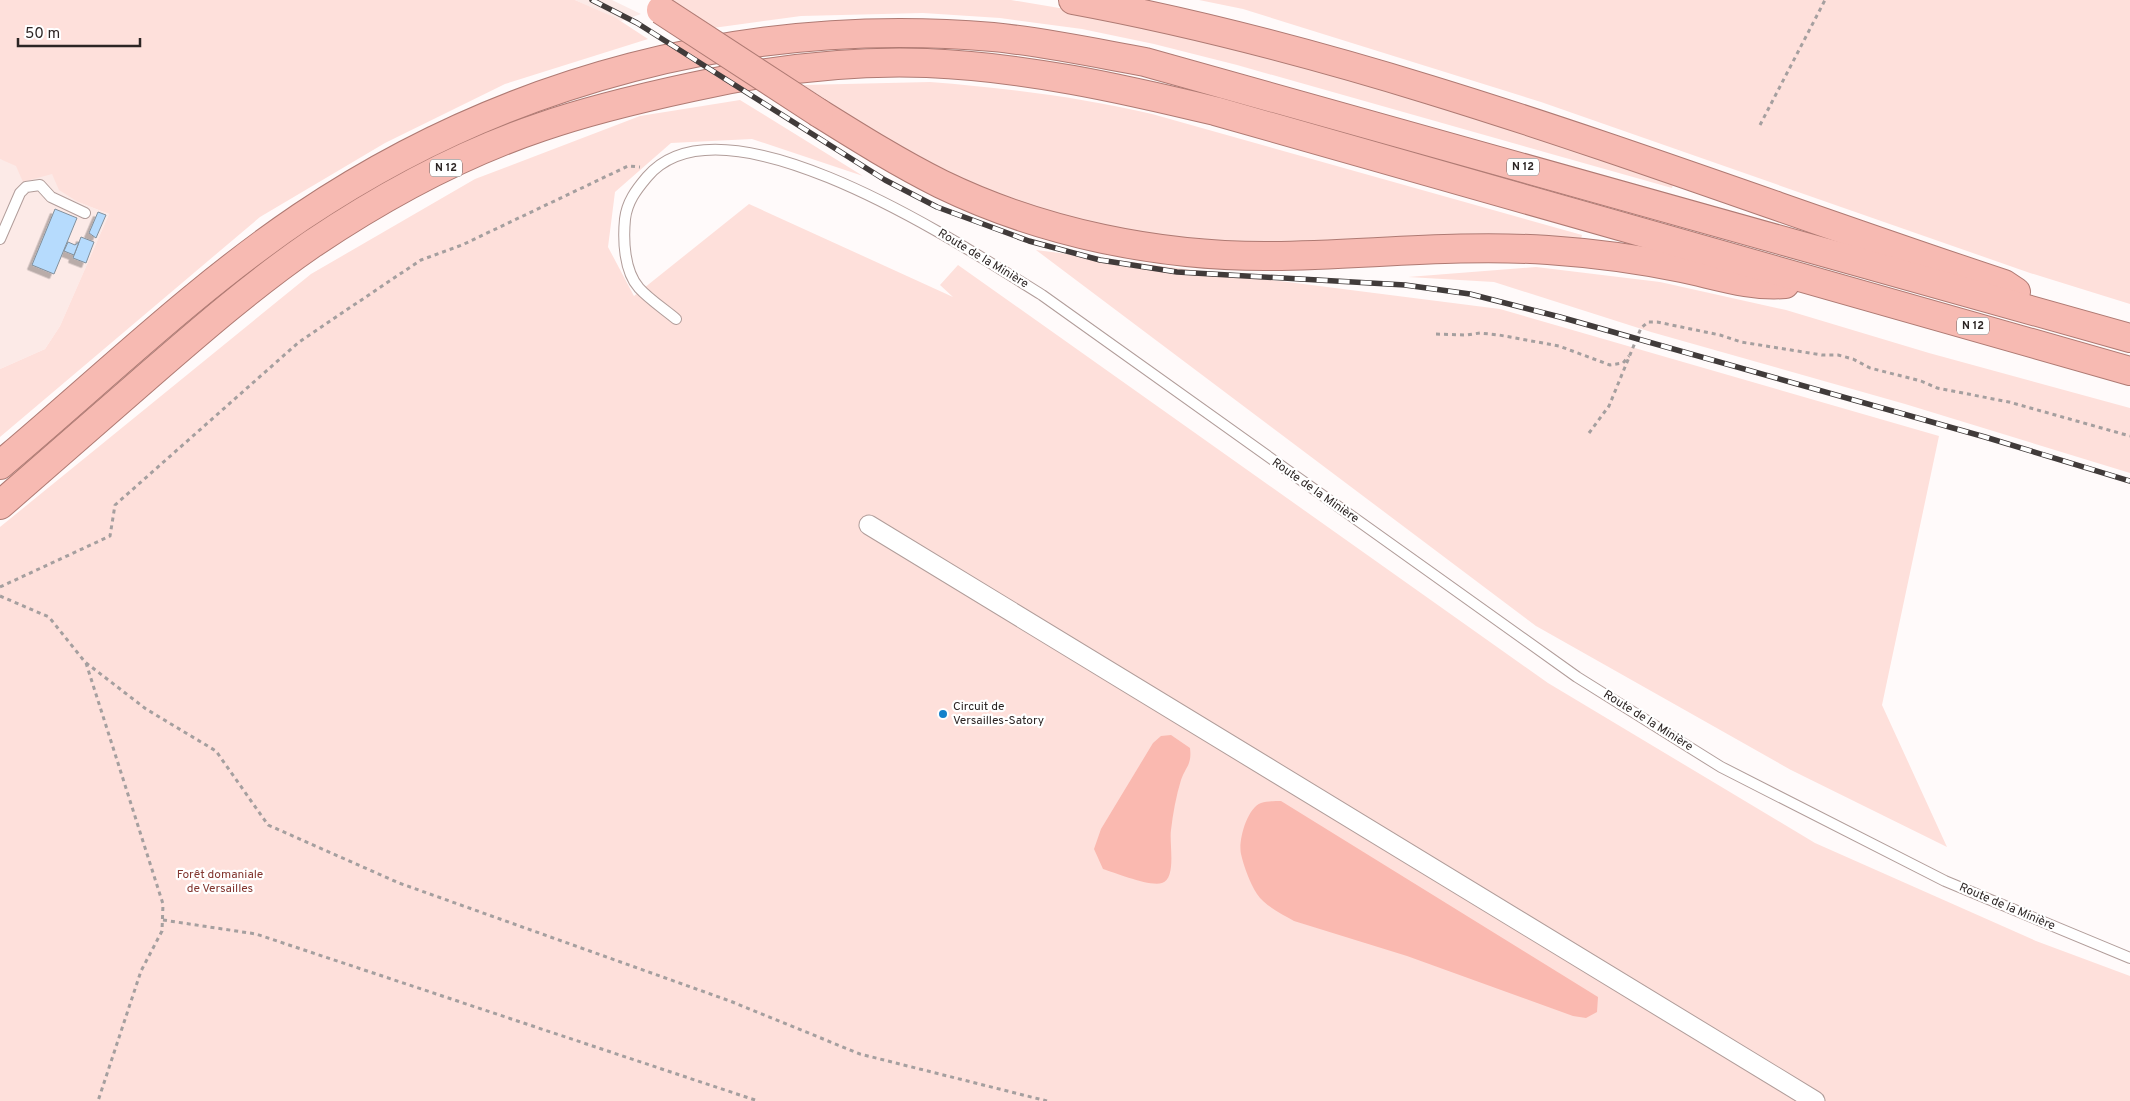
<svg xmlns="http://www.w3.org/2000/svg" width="2130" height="1101" font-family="Overpass,sans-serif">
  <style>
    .built { fill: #fceae7 }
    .green { fill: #fee0db }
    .water { fill: #fab9b0 }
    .building { fill: #b6dbfd; stroke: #82909c; filter: url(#shadow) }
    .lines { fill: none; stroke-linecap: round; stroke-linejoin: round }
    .service-casing { stroke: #b19d9a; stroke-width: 12 }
    .minor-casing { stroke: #b19d9a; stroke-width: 21 }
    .trunk-casing { stroke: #af7a73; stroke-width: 30 }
    .path { stroke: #a59f9f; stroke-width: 3; stroke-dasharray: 4 4; stroke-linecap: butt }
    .service { stroke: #fff; stroke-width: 10 }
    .minor { stroke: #fff; stroke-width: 19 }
    .trunk { stroke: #f7bab2; stroke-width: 28 }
    .rail-casing { stroke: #413b3a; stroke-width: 5.5 }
    .rail { stroke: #fff; stroke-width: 4; stroke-dasharray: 11; stroke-linecap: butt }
    .trunk-bridge-casing { stroke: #af7a73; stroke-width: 30; stroke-linecap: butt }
    .trunk-bridge { stroke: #f7bab2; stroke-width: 28 }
    .poi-dot { fill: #1481cb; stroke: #fff; stroke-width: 2 }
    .labels { text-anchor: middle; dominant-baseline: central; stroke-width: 4.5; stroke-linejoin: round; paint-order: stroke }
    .shield { fill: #fff; stroke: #6b6666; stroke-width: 1 }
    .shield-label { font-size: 11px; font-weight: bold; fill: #2c2524 }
    .street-label { font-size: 12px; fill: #2c2524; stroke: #fff }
    .poi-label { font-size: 12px; fill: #2c2524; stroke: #fff; text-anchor: start }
    .park-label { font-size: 12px; fill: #82362f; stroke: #fff }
  </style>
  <defs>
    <filter id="shadow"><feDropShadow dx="-4.5" dy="4.5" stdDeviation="0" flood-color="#0004"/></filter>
  </defs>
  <rect width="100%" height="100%" fill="#fffafa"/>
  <g class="built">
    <path d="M575,0H612L641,14L621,21Z"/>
    <path d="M0,159L52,174L78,202L109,214L60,326L45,349L0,369Z"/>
  </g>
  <g class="green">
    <path d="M0,0H575L616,18L648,39L505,84L385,143L260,217L0,437V369L45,349L60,326L109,214L78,202L59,190L52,174L23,182L16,166L0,159Z"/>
    <path d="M665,0H1011L1107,16L1297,61L1674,181L1672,188L1237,65L1154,44L1082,29L1000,18L923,13L801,16L713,28Z"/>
    <path d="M1199,0H2130V304L2030,273L1541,102L1243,9Z"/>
    <path d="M930,82C1006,88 1079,97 1152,114L1582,235L1581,239L1546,235L1490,234L1308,244L1194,241L1097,227L990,195L861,128L843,111L803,85Z"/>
    <path d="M740,100L863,176L752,139L671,143L615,192L608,247L634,296L749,204L953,297L940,285L958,265L1548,683L1815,843L2036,941L2130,976V1101H0V527L311,274L475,179L640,116Z"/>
    <path d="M1036,250L1500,309L1939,436L1882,705L1947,847L1791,770L1536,626Z"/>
    <path d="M1536,267L1660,282L1786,310L1929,353L2130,408V473L1905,404L1651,332L1494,282L1408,277Z"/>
  </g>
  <g class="water">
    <path d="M1171,735L1190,748C1192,765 1186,766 1181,780C1176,796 1173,813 1171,830C1169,843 1177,878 1162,883C1150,887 1116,873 1103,869L1094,849L1101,829L1153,743L1161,736Z"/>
    <path d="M1281,801L1598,997L1597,1012L1586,1018L1573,1016L1407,956L1294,921C1282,914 1265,906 1257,894C1250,883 1244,867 1241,854C1238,841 1247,808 1261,803C1267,801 1275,801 1281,801Z"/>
  </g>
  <g class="building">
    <path d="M55,209L77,218L54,274L32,265Z"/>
    <path d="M98,212L106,215L96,238L89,233Z"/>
    <path d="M81,237L94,242L86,263L73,258Z"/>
    <path d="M68,242L75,245L79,242L74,255L64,251Z"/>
  </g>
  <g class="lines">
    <defs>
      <g id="service">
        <path d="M0,239L20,193L26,187L40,185L51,197L85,213"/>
        <path d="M676,319C664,309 649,299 639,288C624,271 623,240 625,219C627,202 636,190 647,177C724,86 966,248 1042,295L1577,677L1721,767L1945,881L2130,958"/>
      </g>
      <path id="minor" d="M869,525L1815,1101"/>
      <g id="trunk">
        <path d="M1073,0C1393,59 1696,182 2004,284L2016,292"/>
        <path d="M819,113C859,138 899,163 941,184C1042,233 1160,257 1272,256C1364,255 1455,244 1548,250C1592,253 1638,259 1682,268C1716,275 1750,287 1785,284"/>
        <path d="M0,465C99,382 193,290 301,217C506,79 747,16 993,37C1044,42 1095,53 1145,62L2130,338"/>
        <path d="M0,505C49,462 99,419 148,376C201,330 254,284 312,244C382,197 461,154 541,127C590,110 641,98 692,87C769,70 848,60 927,63C1025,67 1120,88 1215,111L2130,371"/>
      </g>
    </defs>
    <use href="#service" class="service-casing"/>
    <use href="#minor" class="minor-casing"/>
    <use href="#trunk" class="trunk-casing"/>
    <g class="path">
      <path d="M1760,125L1825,0"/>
      <path d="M1436,334L1467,335L1480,333L1499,335L1559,346L1610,365L1623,363L1629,356"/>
      <path d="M1589,433L1609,406L1641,328L1648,322H1657L1720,335L1741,342L1822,355H1838L1853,359L1870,368L1921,381L1937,388L2009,402L2130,436"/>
      <path d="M0,587L110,536L115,505L299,342L385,284L421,260L462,245L628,166L640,167"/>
      <path d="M0,596L49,617L85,662L146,709L216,751L268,825L399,883L730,1001L860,1054L1047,1101"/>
      <path d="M86,663L163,904L162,931L141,971L98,1101"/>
      <path d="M163,920L256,934L758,1101"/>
    </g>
    <use href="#service" class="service"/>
    <use href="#minor" class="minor"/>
    <use href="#trunk" class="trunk"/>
    <defs>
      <path id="rail" d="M592,0L637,23L885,180L937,207L1029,241L1100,260L1177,272L1405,285L1470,294L1560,317L1985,437L2130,481"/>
    </defs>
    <use href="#rail" class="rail-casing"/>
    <use href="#rail" class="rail"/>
    <defs>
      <path id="trunk-bridge" d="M661,10L819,113"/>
    </defs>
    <use href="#trunk-bridge" class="trunk-bridge-casing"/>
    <use href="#trunk-bridge" class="trunk-bridge"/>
  </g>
  <circle class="poi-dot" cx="943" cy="714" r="5"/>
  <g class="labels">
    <g class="shield">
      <rect x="1507" y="158.5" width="32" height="17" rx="4"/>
      <rect x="430" y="159.5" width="32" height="17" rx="4"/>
      <rect x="1957" y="317.5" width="32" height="17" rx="4"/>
    </g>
    <g class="shield-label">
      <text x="1523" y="167">N 12</text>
      <text x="446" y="168">N 12</text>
      <text x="1973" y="326">N 12</text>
    </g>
    <g class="street-label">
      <text transform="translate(983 259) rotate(31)">Route de la Minière</text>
      <text transform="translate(1315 491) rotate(35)">Route de la Minière</text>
      <text transform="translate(1648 721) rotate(32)">Route de la Minière</text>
      <text transform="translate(2007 907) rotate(23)">Route de la Minière</text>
    </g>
    <g class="poi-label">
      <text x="953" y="707">Circuit de<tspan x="953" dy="14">Versailles-Satory</tspan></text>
    </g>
    <g class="park-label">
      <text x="220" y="875">Forêt domaniale<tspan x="220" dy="14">de Versailles</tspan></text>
    </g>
  </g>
  <path d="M18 38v8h122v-8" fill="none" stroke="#2c2524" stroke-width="2.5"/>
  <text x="25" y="38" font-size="15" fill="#2c2524" stroke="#ffffff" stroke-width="4" paint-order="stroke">50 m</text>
</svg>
